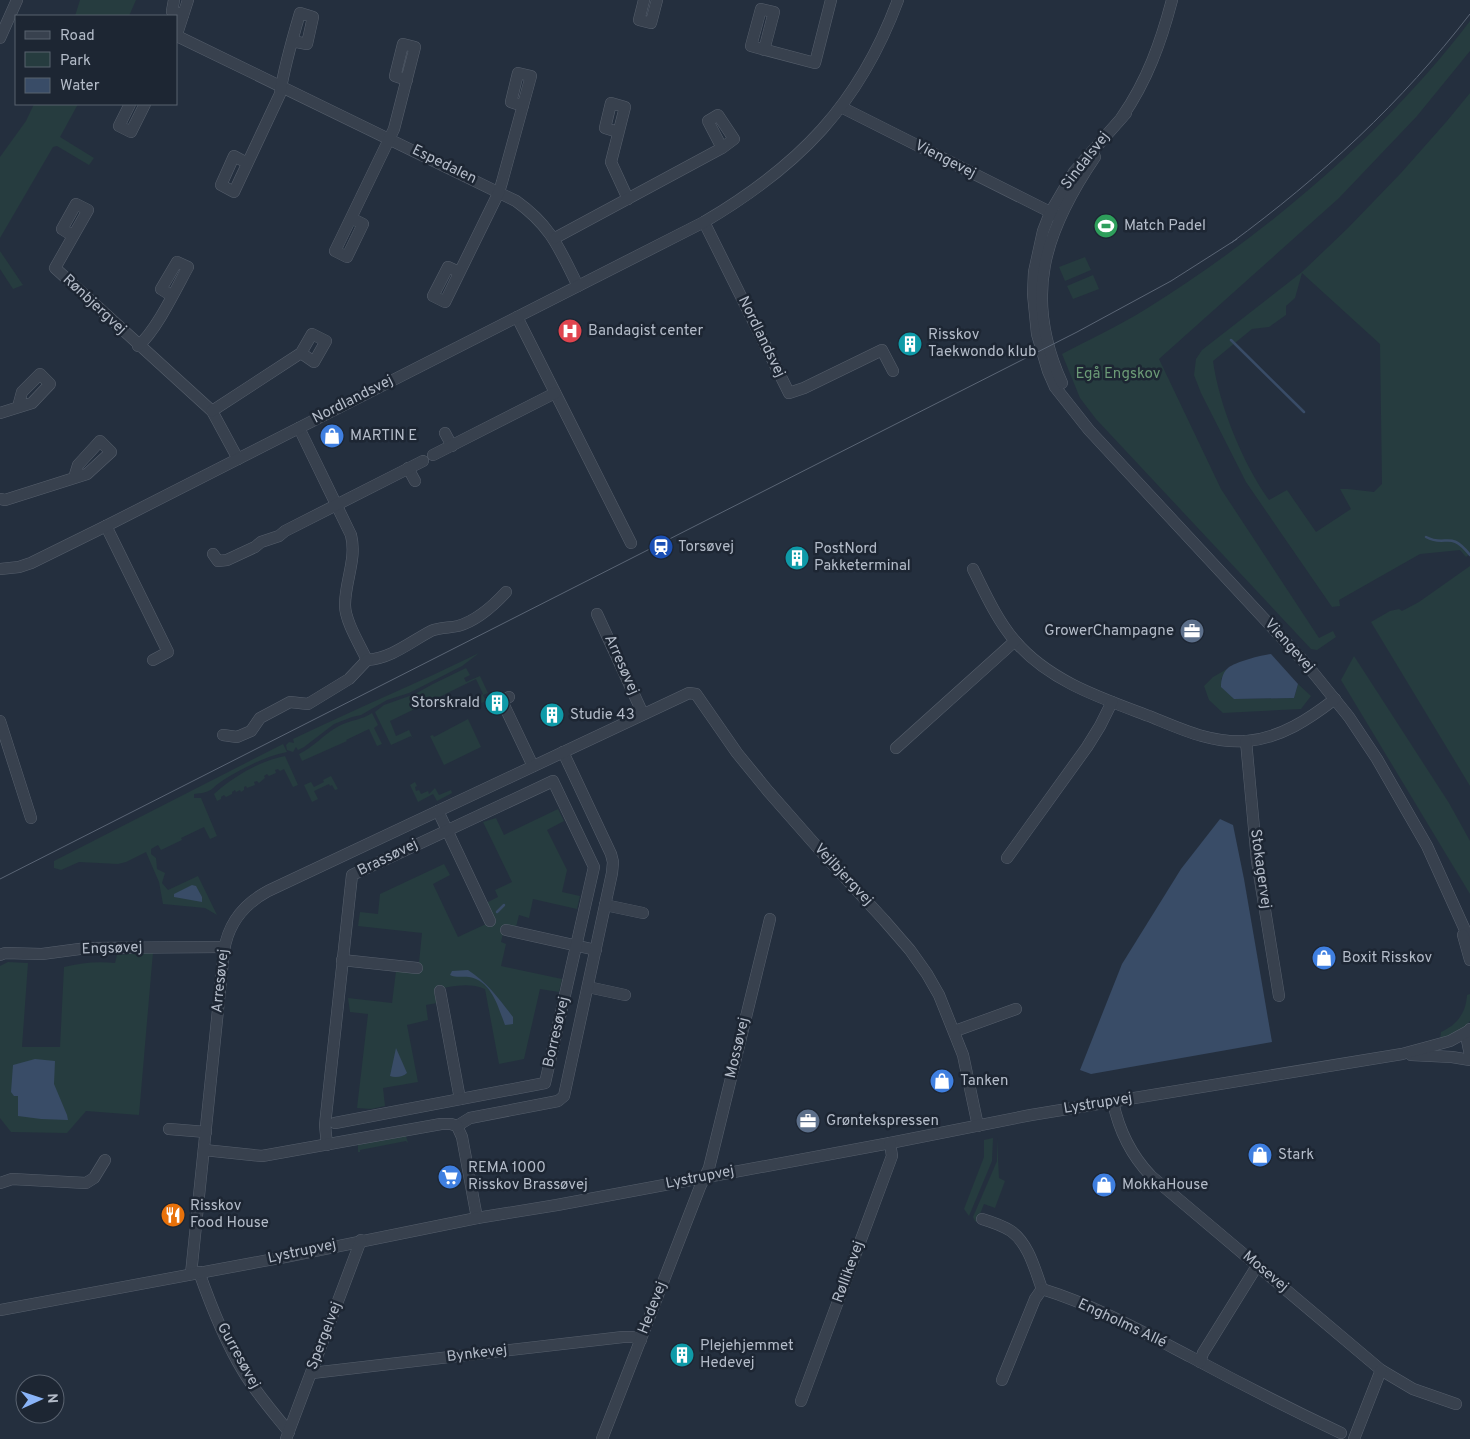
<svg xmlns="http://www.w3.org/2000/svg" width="1470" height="1439" font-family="Overpass,sans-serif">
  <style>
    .green { fill: #263c3f; fill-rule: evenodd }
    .water { fill: #394c67 }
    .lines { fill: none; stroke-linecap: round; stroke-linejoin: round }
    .stream { stroke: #394c67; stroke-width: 2.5 }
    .minor-casing { stroke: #565f6c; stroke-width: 12 }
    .minor { stroke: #38414e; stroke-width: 11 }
    .tram { stroke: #5a6575; stroke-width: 1 }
    .labels { text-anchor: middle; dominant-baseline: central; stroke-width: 5; stroke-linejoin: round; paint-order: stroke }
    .street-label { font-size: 15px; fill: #b4bcc9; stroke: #1d2633 }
    .poi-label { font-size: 15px; fill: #b4bcc9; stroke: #1d2633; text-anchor: start }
    .park-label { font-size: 15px; fill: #6b9a76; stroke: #1d2633 }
  </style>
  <rect width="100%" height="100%" fill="#242f3e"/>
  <g class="green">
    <path d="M80,0H136L129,16H75Z"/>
    <path d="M1470,21V51L1417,116L1339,198L1159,359L1221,489L1319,638L1333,631L1336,637L1317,650L1311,649L1096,419L1080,398L1062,354C1090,339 1119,326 1146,309C1265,235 1384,134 1470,21Z"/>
    <path d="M1470,93V554L1466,557L1460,550L1420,554L1339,600L1340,606L1332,607L1246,482L1201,393L1194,375L1196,359L1202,350L1302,272L1348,228L1401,173L1447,121ZM1302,273L1380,344L1382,484L1374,492L1348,489H1340L1351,509L1316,532L1287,490L1269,500C1243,464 1219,405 1213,361L1252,329L1269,327L1286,315V306L1295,298Z"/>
    <path d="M34,104H78L60,137L94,158L89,165L57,146L53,147L0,238V157L26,121Z"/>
    <path d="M0,251L23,285L13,289L0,269Z"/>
    <path d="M1085,257L1091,270L1065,281L1059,267Z"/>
    <path d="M1093,275L1099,289L1073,299L1067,286Z"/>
    <path d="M1470,566V786L1371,622L1390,611L1399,609L1402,611L1419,602Z"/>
    <path d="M479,653L462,666L409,693L387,700L361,715L352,717L334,724L304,747L298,750L296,747L293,752L287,750L286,745L289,742L294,743L293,739C355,709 418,683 479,653Z"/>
    <path d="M1354,656L1449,803L1470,841V894L1341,680Z"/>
    <path d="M466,668L470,675L464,678L466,682L480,676L488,693L483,695L486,701L477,705L476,704L479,702L474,699L483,694L476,679L390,721L396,736L409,730L413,739L411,736L391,745L375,712L384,705L415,694L433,684Z"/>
    <path d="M1227,669L1221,679L1234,699L1294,698L1298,684L1311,696L1301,709L1223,713L1209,700L1204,686L1213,677Z"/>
    <path d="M372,713L378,725L374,728L382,744L377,746L369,729L346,740L347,741L302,761L299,754C313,748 325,733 339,726C350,720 362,720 372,713Z"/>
    <path d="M468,719L481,747L444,765L430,736L433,735L434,737Z"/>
    <path d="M283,744L287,752C265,756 244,768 225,779C210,788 215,792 194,794V798H201L217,836L210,839L204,827L181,838L182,840L161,850L158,845L151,849V854L156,858L157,869L165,873L162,883L168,890L198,876L217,915L205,908L163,904L159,882L146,852L126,862L118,864L79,862L61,870L54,868V861Z"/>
    <path d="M285,756L298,785L293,787L284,769L280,771L278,769L275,770L276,773L269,776L267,774L264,776L265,778L259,783L257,781L254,782L255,785L247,788L246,786L244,787V790L241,792L240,790L236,792L235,790L232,792V794L226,797L224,795L221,797V799L217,801L214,794C233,777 259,761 285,756Z"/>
    <path d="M331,776L338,789L335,790L332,785L330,786L329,784L314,791L318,799L312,802L304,785L311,782L314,787L324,782L323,780Z"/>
    <path d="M415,782L417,786L415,787L416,791L419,790L421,794L428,791L429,794L435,788L439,795L451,790L452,793L437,801L433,794L418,802L410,785Z"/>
    <path d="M558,809L564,821L547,830L567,870L562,892L580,896L577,909L533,899L529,918L519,915L516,927L505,925L501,942L506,944L501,966L562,979L559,992L540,989L524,1059L499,1064L485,989C469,982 451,986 435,990L437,1003L426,1005L428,1020L407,1025L418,1082L383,1088L385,1106L371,1109L357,1108L368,1014L350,1012L348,998L392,1003L396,971L418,973L422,933L358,926L360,912L378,914L380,894L444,864L450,875L433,884L458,937L486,924V903L498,897L495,890L512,882L483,822L496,818L504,835Z"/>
    <path d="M153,952L139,1115L86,1111L67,1133L11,1132L0,1118V966L8,962L28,963L22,1047H60L64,967C81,963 97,961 115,963L117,955Z"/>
    <path d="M1470,994V1021L1464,1028L1440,1040L1441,1032C1457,1025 1466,1013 1467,995Z"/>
    <path d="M406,1136L408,1143L406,1141L360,1150V1152H358V1145Z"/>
    <path d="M993,1138L992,1161L969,1216L964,1209L984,1157V1140Z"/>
    <path d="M997,1138L999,1178L1005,1181L995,1208L984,1204L978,1219L979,1223L975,1221L973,1217L997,1161Z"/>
  </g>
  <g class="water">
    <path d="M1271,654L1298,684L1294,698L1234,699L1221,687C1221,681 1222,673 1228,668C1235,662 1261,655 1271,654Z"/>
    <path d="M1220,819L1233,825L1244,879L1272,1042L1091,1074L1080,1070L1122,964L1181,869Z"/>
    <path d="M192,885L196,886L202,897V902L174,897V894Z"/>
    <path d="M468,970C487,982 500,1000 513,1017V1024L505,1025C498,1007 492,981 469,977C463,976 456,978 450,975L452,971Z"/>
    <path d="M396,1048L407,1073C403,1077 395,1078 390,1076Z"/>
    <path d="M35,1059L55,1061L54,1084L67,1115L68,1120L41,1119L18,1116V1096H14L11,1092L13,1065Z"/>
  </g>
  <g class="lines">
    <g class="stream">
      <path d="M1231,340L1304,412"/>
      <path d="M1426,537C1447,548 1449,529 1470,555"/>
      <path d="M497,912L504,905"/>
    </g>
    <defs>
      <g id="minor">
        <path d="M174,0L172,11L183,15"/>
        <path d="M644,0L639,20L651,23L657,0"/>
        <path d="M177,36L516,201C551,226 559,248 578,286"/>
        <path d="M176,37L188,0"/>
        <path d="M0,38L17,0"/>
        <path d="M764,50L774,12L761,9L751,46L815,63L831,0"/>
        <path d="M130,104L119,126L131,132L145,104"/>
        <path d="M841,107L1056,215"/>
        <path d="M1126,113L1074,172L1050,213L1043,231L1034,272L1033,294L1037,334L1048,371L1055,387L1089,430L1307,665L1349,717L1377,759L1427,846L1470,941"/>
        <path d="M1122,117C1147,81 1161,42 1172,0"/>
        <path d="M618,132L605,128L611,103L625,107L611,162L628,199"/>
        <path d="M247,163L234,156L221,185L234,192L280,94C284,67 292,40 300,13L313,17L307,44L292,41"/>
        <path d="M351,218L335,251L347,257L363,224L351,218L394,129L415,47L403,44L395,76L407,80"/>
        <path d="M704,222L789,393L804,388L882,350L893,371"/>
        <path d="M73,236L62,229L76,204L88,210L55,268L212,411L238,459"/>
        <path d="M555,238L722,148L734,139L718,115L708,121L722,148"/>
        <path d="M459,272L448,267L433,296L445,302L499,192L502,182L531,76L518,73L511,102L523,106"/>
        <path d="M517,317L631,543"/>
        <path d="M138,346C156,331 176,289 188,267L177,262L161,289L172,296"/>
        <path d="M1062,383C1023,297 1044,232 1095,157"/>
        <path d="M212,411L301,353L312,334L326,341L314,362L301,353"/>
        <path d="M0,413L32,403L50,384L40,374L22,392L18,407"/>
        <path d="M299,428L351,535C357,559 345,581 345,605C345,621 360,645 367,660C392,658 410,642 431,631C439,627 449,628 458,626C476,621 494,605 506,592"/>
        <path d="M445,433L452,446"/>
        <path d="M433,455L555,393"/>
        <path d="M408,468L415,481"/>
        <path d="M0,499L5,500L87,474L111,452L100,441L78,465L74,478"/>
        <path d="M106,526L168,652L153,660"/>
        <path d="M213,554L218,561L227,560L255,547L261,542L279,536L285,531L423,461"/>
        <path d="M0,569L19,567L31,563L106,526L704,222C799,166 859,105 898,0"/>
        <path d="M973,569C985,593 997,620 1015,641C1049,681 1101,698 1149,716C1181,729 1212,744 1247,741C1281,738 1309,719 1335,699"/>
        <path d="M597,614L643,714"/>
        <path d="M509,697L502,701L533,766"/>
        <path d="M0,721L31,818"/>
        <path d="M223,735L237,737L251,731L260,718L290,702L308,704L349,679L367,660"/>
        <path d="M1246,741L1257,861L1279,996"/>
        <path d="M896,748L1015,641"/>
        <path d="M438,811L490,921"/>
        <path d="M1007,858L1087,747L1100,726L1112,702"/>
        <path d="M605,905L643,913"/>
        <path d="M506,930L596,950"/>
        <path d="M1463,935L1470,960"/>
        <path d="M0,955L5,953L42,954L87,948L224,947"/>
        <path d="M342,960L417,968"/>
        <path d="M588,987L625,995"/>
        <path d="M440,991L460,1099"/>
        <path d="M1470,1029L1467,1040L1470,1055"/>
        <path d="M955,1031L1016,1009"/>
        <path d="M1411,1055L1452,1057L1470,1060"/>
        <path d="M1113,1102C1119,1131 1131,1155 1151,1176L1381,1370L1413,1389L1456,1404"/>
        <path d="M457,1126L470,1118L558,1101L564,1096L612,873L613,862L611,854L563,752"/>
        <path d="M457,1126L462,1137L477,1218"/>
        <path d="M169,1129L206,1132"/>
        <path d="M327,1145L325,1125L352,875L553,781L594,867L545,1083L335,1123"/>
        <path d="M204,1150L262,1156L441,1124H451L457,1126"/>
        <path d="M0,1183L12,1179L86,1183L94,1178L105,1160"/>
        <path d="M982,1219C992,1222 1003,1226 1011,1231C1029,1244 1035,1270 1042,1289L1035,1299L1002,1380"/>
        <path d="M199,1272C211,1306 224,1340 243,1371C256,1393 273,1412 289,1432"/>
        <path d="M191,1274L224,951C228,924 244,904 268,891L689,693L696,694L737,753L768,791L826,857L884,920L910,950L927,974L939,995L963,1055L978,1126"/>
        <path d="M1042,1289C1094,1305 1143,1332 1191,1357C1241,1384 1290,1409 1341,1433"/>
        <path d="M0,1310L285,1257L477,1218L557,1205L890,1143L1031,1115L1402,1054L1450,1041L1470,1030"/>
        <path d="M1200,1362L1203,1353L1257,1266"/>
        <path d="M312,1373L623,1337H633L641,1340"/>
        <path d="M801,1401L892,1156L890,1143"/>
        <path d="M286,1439L361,1240"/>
        <path d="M602,1439L700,1187L709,1168L770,919"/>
        <path d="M1354,1439L1381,1370"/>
      </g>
    </defs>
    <use href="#minor" class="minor-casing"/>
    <use href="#minor" class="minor"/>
    <g class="tram">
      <path d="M1231,243C1321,177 1402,102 1470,14"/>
      <path d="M0,879L1077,332L1171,281L1237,239"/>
    </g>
  </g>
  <defs>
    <symbol id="stadium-disc" viewBox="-11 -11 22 22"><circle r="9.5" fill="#2e9e5b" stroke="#1d2633"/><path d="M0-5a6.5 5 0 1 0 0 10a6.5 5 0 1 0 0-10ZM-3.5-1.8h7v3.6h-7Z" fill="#fff"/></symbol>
    <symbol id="hospital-disc" viewBox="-11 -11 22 22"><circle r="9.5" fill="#e0444e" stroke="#1d2633"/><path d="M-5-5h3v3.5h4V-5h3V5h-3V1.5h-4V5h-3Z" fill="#fff"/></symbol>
    <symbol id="building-disc" viewBox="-11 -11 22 22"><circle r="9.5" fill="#0f9aa8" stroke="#1d2633"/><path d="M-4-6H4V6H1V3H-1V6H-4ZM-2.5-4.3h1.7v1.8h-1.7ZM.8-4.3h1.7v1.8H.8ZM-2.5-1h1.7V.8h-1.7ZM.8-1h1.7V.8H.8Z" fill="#fff"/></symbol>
    <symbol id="shop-disc" viewBox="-11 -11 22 22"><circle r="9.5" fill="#3f7fe0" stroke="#1d2633"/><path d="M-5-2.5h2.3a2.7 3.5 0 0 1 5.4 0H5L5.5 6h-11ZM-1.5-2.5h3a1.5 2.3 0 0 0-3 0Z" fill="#fff"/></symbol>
    <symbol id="station-disc" viewBox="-11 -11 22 22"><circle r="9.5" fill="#1a4fb4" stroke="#1d2633"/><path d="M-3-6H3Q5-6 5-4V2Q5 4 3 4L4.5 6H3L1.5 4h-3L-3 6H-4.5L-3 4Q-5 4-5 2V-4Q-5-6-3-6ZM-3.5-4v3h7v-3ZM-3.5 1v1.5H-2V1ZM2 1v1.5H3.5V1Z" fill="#fff"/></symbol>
    <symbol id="office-disc" viewBox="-11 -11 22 22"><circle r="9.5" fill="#5c6f8a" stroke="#1d2633"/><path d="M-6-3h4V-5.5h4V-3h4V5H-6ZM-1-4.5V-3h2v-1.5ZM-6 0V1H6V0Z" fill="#fff"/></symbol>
    <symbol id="supermarket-disc" viewBox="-11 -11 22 22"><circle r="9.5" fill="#3f7fe0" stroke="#1d2633"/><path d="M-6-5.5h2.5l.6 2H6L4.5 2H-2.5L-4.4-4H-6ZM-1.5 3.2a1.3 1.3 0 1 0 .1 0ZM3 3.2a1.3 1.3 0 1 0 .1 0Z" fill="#fff"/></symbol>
    <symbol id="restaurant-disc" viewBox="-11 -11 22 22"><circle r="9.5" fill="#e8710a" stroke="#1d2633"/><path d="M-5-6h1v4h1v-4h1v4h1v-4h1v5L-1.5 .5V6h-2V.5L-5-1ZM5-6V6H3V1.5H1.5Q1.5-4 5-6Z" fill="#fff"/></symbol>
  </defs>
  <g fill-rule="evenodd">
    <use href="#stadium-disc" x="1092" y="212" width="28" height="28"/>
    <use href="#hospital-disc" x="556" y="317" width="28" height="28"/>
    <use href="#building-disc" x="896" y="330" width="28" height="28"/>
    <use href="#shop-disc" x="318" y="422" width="28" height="28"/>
    <use href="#station-disc" x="647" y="533" width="28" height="28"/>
    <use href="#building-disc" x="783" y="544" width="28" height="28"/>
    <use href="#office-disc" x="1178" y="617" width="28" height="28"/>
    <use href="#building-disc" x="483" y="689" width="28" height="28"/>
    <use href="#building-disc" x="538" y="701" width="28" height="28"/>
    <use href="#shop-disc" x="1310" y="944" width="28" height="28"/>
    <use href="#shop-disc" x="928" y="1067" width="28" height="28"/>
    <use href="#office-disc" x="794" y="1107" width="28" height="28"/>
    <use href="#shop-disc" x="1246" y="1141" width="28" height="28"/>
    <use href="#supermarket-disc" x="436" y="1163" width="28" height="28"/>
    <use href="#shop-disc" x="1090" y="1171" width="28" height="28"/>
    <use href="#restaurant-disc" x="159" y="1201" width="28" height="28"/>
    <use href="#building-disc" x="668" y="1341" width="28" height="28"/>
  </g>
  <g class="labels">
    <g class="street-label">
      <text transform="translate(945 160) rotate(27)">Viengevej</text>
      <text transform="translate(1086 161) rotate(-52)">Sindalsvej</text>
      <text transform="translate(444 165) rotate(26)">Espedalen</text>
      <text transform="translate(94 305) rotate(43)">Rønbjergvej</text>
      <text transform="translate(761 337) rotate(64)">Nordlandsvej</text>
      <text transform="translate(353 400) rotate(-27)">Nordlandsvej</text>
      <text transform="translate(1289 646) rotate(48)">Viengevej</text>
      <text transform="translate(621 665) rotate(66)">Arresøvej</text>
      <text transform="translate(388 858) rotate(-26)">Brassøvej</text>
      <text transform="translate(1260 869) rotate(82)">Stokagervej</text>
      <text transform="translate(843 875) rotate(47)">Vejlbjergvej</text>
      <text transform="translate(112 949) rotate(-2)">Engsøvej</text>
      <text transform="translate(221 981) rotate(-84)">Arresøvej</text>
      <text transform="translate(557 1032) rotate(-77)">Borresøvej</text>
      <text transform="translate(738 1048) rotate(-77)">Mossøvej</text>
      <text transform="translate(1098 1104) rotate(-9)">Lystrupvej</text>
      <text transform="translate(700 1178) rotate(-11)">Lystrupvej</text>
      <text transform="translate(302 1252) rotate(-12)">Lystrupvej</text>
      <text transform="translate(849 1272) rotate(-70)">Røllikevej</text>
      <text transform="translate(1265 1272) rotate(40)">Mosevej</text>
      <text transform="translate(653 1308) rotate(-69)">Hedevej</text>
      <text transform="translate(1122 1324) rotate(25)">Engholms Allé</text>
      <text transform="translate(325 1336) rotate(-69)">Spergelvej</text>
      <text transform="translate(477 1354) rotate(-7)">Bynkevej</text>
      <text transform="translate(238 1356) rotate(61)">Gurresøvej</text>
    </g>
    <g class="poi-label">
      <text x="1124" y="226">Match Padel</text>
      <text x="588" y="331">Bandagist center</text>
      <text x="928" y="335">Risskov<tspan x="928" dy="17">Taekwondo klub</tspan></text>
      <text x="350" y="436">MARTIN E</text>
      <text x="678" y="547">Torsøvej</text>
      <text x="814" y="549">PostNord<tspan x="814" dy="17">Pakketerminal</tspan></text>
      <text x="1174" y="631" text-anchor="end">GrowerChampagne</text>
      <text x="480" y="703" text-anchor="end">Storskrald</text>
      <text x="570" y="715">Studie 43</text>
      <text x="1342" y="958">Boxit Risskov</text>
      <text x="960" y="1081">Tanken</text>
      <text x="826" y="1121">Grøntekspressen</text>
      <text x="1278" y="1155">Stark</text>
      <text x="468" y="1168">REMA 1000<tspan x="468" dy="17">Risskov Brassøvej</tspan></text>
      <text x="1122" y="1185">MokkaHouse</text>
      <text x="190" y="1206">Risskov<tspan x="190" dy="17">Food House</tspan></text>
      <text x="700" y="1346">Plejehjemmet<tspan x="700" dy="17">Hedevej</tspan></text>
    </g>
    <g class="park-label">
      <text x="1118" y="374">Egå Engskov</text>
    </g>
  </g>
  <rect x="15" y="15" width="162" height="90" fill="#1d2633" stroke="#59626f"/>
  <rect x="25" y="31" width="25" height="8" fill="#38414e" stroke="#59626f"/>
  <text x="60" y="40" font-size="15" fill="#b4bcc9">Road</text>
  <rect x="25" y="52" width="25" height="15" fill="#263c3f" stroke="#59626f"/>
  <text x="60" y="65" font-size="15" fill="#b4bcc9">Park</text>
  <rect x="25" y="78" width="25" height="15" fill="#394c67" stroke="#59626f"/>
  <text x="60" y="90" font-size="15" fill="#b4bcc9">Water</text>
  <g transform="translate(40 1399) rotate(87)"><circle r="24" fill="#1d2633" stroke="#59626f"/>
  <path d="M0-4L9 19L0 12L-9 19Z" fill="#8ab4f8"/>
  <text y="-8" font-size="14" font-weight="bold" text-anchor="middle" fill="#b4bcc9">N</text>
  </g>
</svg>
